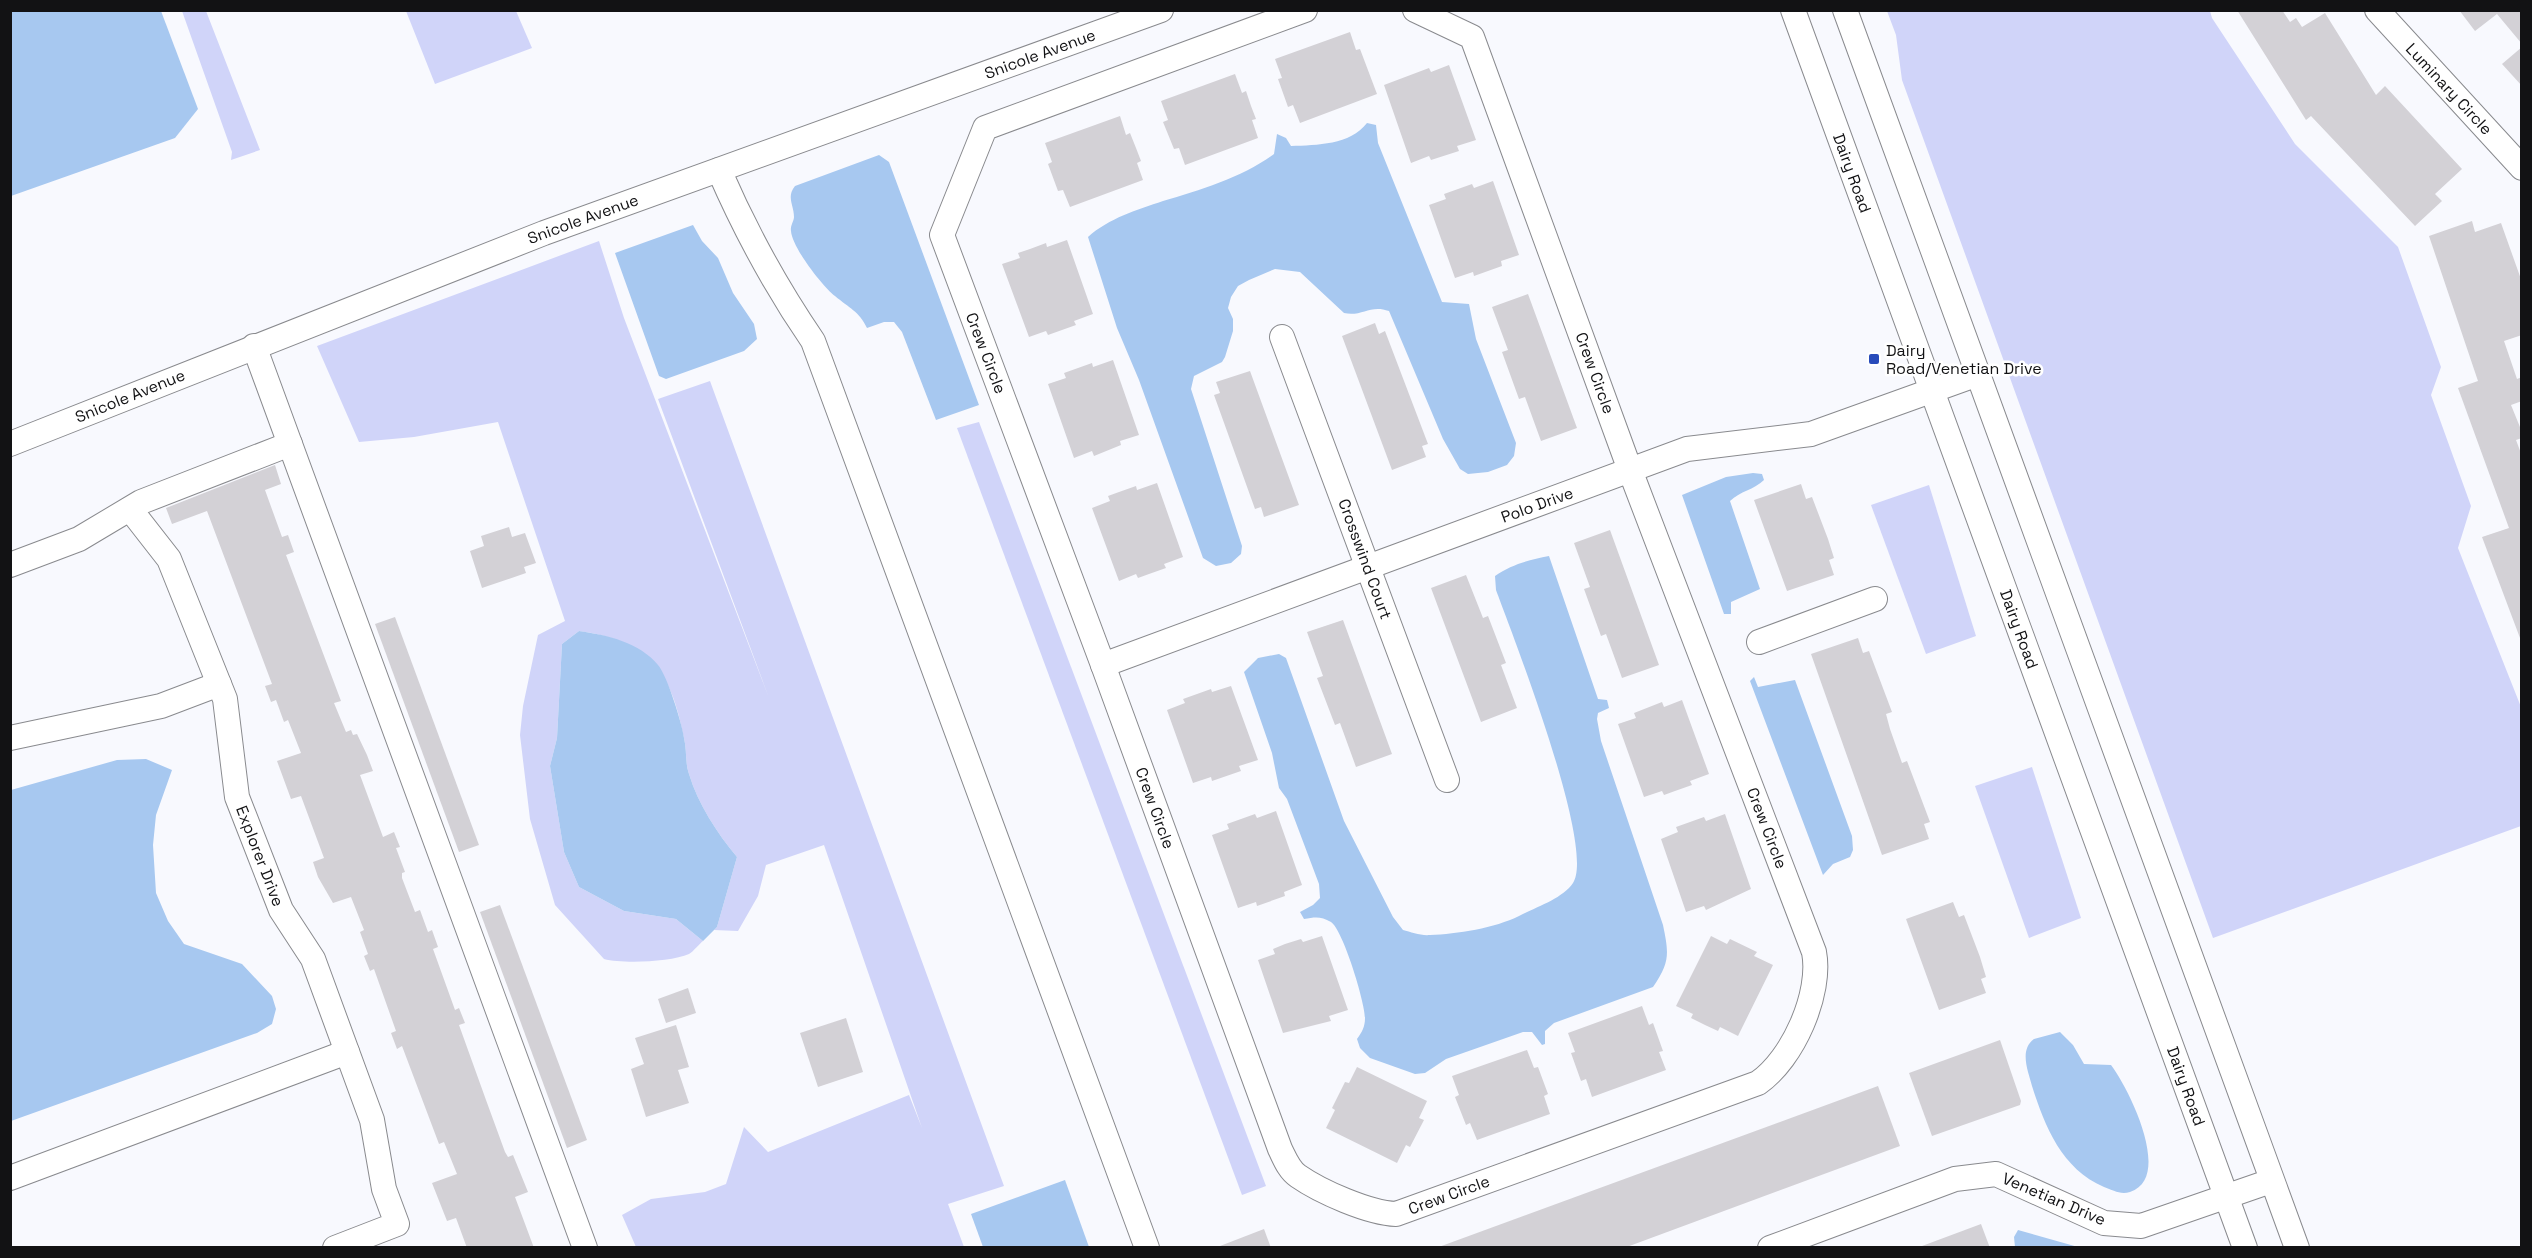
<svg xmlns="http://www.w3.org/2000/svg" width="2532" height="1258" font-family="'Space Grotesk',sans-serif">
  <style>
    .green { fill: #d0d4f9 }
    .water { fill: #a7c8f0 }
    .building { fill: #d3d1d6 }
    .lines { fill: none; stroke-linecap: round; stroke-linejoin: round }
    .minor-casing { stroke: #898a8e; stroke-width: 26 }
    .minor { stroke: #fff; stroke-width: 24 }
    .poi-dot { fill: #284bba; stroke: #fff; stroke-width: 2 }
    .labels { text-anchor: middle; dominant-baseline: central; stroke-width: 5; stroke-linejoin: round; paint-order: stroke }
    .street-label { font-size: 16px; fill: #121214; stroke: #fff }
    .poi-label { font-size: 16px; fill: #121214; stroke: #fff; text-anchor: start }
  </style>
  <rect width="100%" height="100%" fill="#f8f9fe"/>
  <g class="green">
    <path d="M182,11H206L260,150L231,160L232,152Z"/>
    <path d="M406,11H516L532,48L435,84Z"/>
    <path d="M1887,11H2210L2212,18L2295,144L2398,247L2441,367L2431,395L2471,506L2458,548L2521,707V826L2213,938L1902,80L1896,35Z"/>
    <path d="M599,241L624,318L769,698L658,399L710,381L1004,1186L948,1204L964,1247H636L622,1215L651,1199L705,1192L726,1184L744,1127L768,1152L909,1095L922,1128L824,845L766,865L758,896L738,931L714,930L717,927L737,857C717,833 698,804 689,774C685,763 687,750 684,738C671,670 649,641 579,631L562,644L557,738L550,766L564,852L579,887L624,911L676,919L703,941C699,944 694,951 689,954C671,962 623,964 604,959L555,905L530,819L520,735L523,706L538,635L565,621L498,422L414,437L359,442L317,346Z"/>
    <path d="M979,422L1266,1186L1242,1195L957,428Z"/>
    <path d="M1929,485L1976,636L1926,654L1871,505Z"/>
    <path d="M2032,767L2081,918L2029,938L1975,786Z"/>
  </g>
  <g class="water">
    <path d="M10,11H161L198,109L175,138L11,196Z"/>
    <path d="M1367,123L1376,125L1378,143L1442,302L1469,304L1476,339L1516,443L1514,456L1507,465L1488,472L1468,474L1460,469L1443,439L1389,311C1370,304 1362,317 1344,313L1300,272L1275,269L1249,280L1238,286L1231,297L1228,308L1233,319V331L1225,357L1222,362L1194,376L1191,389L1242,546L1241,554L1231,563L1216,566L1203,558L1139,380L1117,328L1088,237C1109,218 1137,210 1163,201C1200,190 1243,177 1274,154L1277,134L1286,138L1291,146C1317,145 1350,145 1367,123Z"/>
    <path d="M879,155L889,162L979,405L936,420L902,332L894,322H884L867,328C859,311 849,308 835,296C822,286 792,247 791,231C790,226 794,221 794,217C794,205 786,197 795,186Z"/>
    <path d="M693,225L702,241L718,258L733,293L754,324L757,339L744,351L666,379L659,376L615,253Z"/>
    <path d="M1753,473L1762,474L1764,480C1754,490 1740,491 1730,501L1760,589L1731,602V614H1724L1682,495L1726,477Z"/>
    <path d="M1549,556L1598,699L1607,700L1609,708L1598,713L1597,719L1601,741L1663,925C1669,954 1670,962 1653,987L1554,1023L1545,1031V1044L1542,1045L1532,1032H1523L1446,1059L1425,1073L1415,1074L1370,1058L1360,1048L1357,1039C1362,1032 1365,1027 1365,1018C1365,1002 1343,930 1331,922C1321,916 1315,917 1304,919L1300,912L1313,905L1320,898L1319,884L1287,799L1279,788L1272,753L1244,672L1258,658L1279,654L1286,658L1344,821L1393,917L1403,930C1411,932 1421,936 1430,935C1457,934 1495,928 1519,916C1536,907 1562,899 1573,883C1596,848 1513,636 1496,590L1495,576C1512,564 1529,560 1549,556Z"/>
    <path d="M579,631C607,635 639,642 658,665C667,675 682,723 684,738C687,750 685,763 689,774C698,804 717,833 737,857L717,927L703,941L676,919L624,911L579,887L564,852L550,766L557,738L562,644Z"/>
    <path d="M1754,677L1758,687L1795,680L1852,836L1853,850L1850,857L1833,864L1823,875L1750,681Z"/>
    <path d="M146,759L172,770L156,815L153,845L156,893L168,921L184,944L242,964L272,996L276,1009L272,1024L257,1033L11,1121V790L117,760Z"/>
    <path d="M2060,1032L2073,1045L2084,1064L2111,1065C2128,1087 2174,1178 2130,1192C2120,1195 2113,1190 2104,1187C2062,1169 2045,1127 2032,1086C2028,1071 2019,1050 2034,1039Z"/>
    <path d="M1065,1180L1089,1247H983L971,1214Z"/>
    <path d="M2018,1230L2078,1247H2015L2014,1237Z"/>
  </g>
  <g class="building">
    <path d="M2237,10H2282L2290,22L2296,18L2302,27L2325,13L2376,95L2385,86L2462,169L2435,194L2442,201L2415,226L2311,116L2306,120Z"/>
    <path d="M2459,10H2522V44L2497,14L2475,31Z"/>
    <path d="M1350,32L1356,50L1360,49L1377,94L1300,123L1293,105L1288,107L1278,79L1282,78L1275,59Z"/>
    <path d="M2522,47V86L2502,64Z"/>
    <path d="M1449,65L1476,140L1457,146L1459,151L1431,160L1429,156L1411,163L1384,85L1429,68L1431,72Z"/>
    <path d="M1235,74L1242,93L1246,91L1251,106L1256,119L1252,120L1258,138L1185,165L1179,148L1174,149L1163,122L1168,120L1161,101Z"/>
    <path d="M1120,116L1126,135L1130,133L1136,148L1141,161L1137,163L1143,180L1070,207L1063,190L1058,191L1048,164L1052,162L1045,143Z"/>
    <path d="M1493,181L1519,255L1501,261L1502,266L1474,276L1473,272L1455,278L1429,205L1446,199L1444,194L1472,184L1474,188Z"/>
    <path d="M2472,221L2475,232L2501,223L2522,282V335L2504,341L2517,379L2522,377V401L2511,405L2522,432V438L2516,440L2522,456L2520,638L2482,537L2509,528L2458,388L2478,381L2429,236Z"/>
    <path d="M1067,240L1093,314L1074,321L1076,325L1048,335L1046,331L1029,337L1002,264L1020,258L1018,253L1030,249L1046,243L1047,247Z"/>
    <path d="M1528,294L1577,428L1541,441L1525,397L1519,399L1502,352L1508,350L1492,307Z"/>
    <path d="M1375,323L1379,334L1385,331L1428,444L1422,446L1426,457L1392,470L1342,336Z"/>
    <path d="M1113,360L1139,435L1120,441L1121,445L1094,456L1092,451L1074,458L1048,384L1066,378L1064,373L1092,363L1093,367Z"/>
    <path d="M1250,371L1299,505L1264,517L1261,507L1255,509L1214,395L1220,393L1216,382Z"/>
    <path d="M275,465L281,484L265,490L282,537L288,535L294,552L286,555L341,701L334,703L346,732L351,730L353,735L357,734L367,755L373,771L360,775L383,837L394,832L400,847L396,848L405,872L402,873V878L415,912L420,910L428,932L432,930L438,947L433,949L455,1010L459,1008L465,1023L459,1025L486,1100L505,1152L508,1157L513,1155L528,1192L515,1197L534,1248H467L456,1218L447,1221L432,1183L457,1174L444,1142L439,1144L402,1046L397,1049L391,1033L396,1031L374,969L370,971L364,956L368,954L360,932L364,930L351,897L333,903L318,877L313,862L324,858L301,796L291,799L277,761L301,753L288,720L284,722L276,700L271,702L265,686L272,684L207,511L172,524L166,508Z"/>
    <path d="M1157,483L1183,557L1164,564L1166,568L1149,574L1138,578L1136,574L1119,581L1092,508L1110,501L1108,496L1119,492L1136,486L1137,490Z"/>
    <path d="M1801,484L1806,499L1812,497L1828,539L1834,558L1829,560L1834,575L1787,591L1754,500Z"/>
    <path d="M509,527L512,537L525,533L536,563L524,567L526,573L482,588L470,551L484,546L481,536Z"/>
    <path d="M1610,530L1659,665L1622,678L1606,634L1601,636L1584,589L1590,587L1574,543Z"/>
    <path d="M1466,575L1483,618L1488,616L1506,663L1501,665L1517,708L1481,722L1431,588Z"/>
    <path d="M395,617L479,845L459,852L375,624Z"/>
    <path d="M1343,620L1392,754L1356,767L1340,723L1335,725L1317,678L1323,676L1307,632Z"/>
    <path d="M1858,638L1863,653L1869,651L1892,712L1886,714L1890,729L1902,763L1907,761L1930,822L1924,824L1929,839L1882,855L1811,654Z"/>
    <path d="M1231,686L1258,760L1239,766L1241,771L1212,781L1211,777L1193,783L1167,710L1185,703L1183,699L1211,689L1212,692Z"/>
    <path d="M1682,700L1709,774L1690,781L1692,785L1675,791L1664,795L1662,791L1644,797L1618,724L1636,718L1634,713L1662,702L1664,707Z"/>
    <path d="M1276,811L1302,885L1284,892L1285,896L1257,906L1256,902L1238,908L1212,835L1229,829L1227,824L1255,814L1257,818Z"/>
    <path d="M1725,814L1751,889L1706,910L1704,906L1686,912L1661,839L1678,832L1676,827L1704,817L1706,821Z"/>
    <path d="M1953,902L1959,917L1964,915L1980,957L1986,977L1981,979L1986,993L1939,1010L1906,919Z"/>
    <path d="M500,905L587,1140L567,1148L480,912Z"/>
    <path d="M1322,936L1348,1010L1329,1016L1331,1021L1283,1033L1258,960L1275,954L1273,949L1285,944L1301,939L1303,942Z"/>
    <path d="M1711,936L1727,944L1730,939L1757,952L1754,956L1773,965L1738,1036L1720,1027L1718,1031L1705,1025L1691,1018L1693,1014L1676,1006Z"/>
    <path d="M688,988L696,1013L666,1023L658,999Z"/>
    <path d="M1642,1006L1649,1025L1653,1023L1663,1051L1659,1052L1666,1070L1592,1097L1586,1079L1581,1081L1571,1053L1575,1052L1568,1033Z"/>
    <path d="M846,1018L863,1072L818,1087L800,1033Z"/>
    <path d="M676,1025L689,1067L678,1070L689,1103L646,1117L631,1069L644,1064L635,1038Z"/>
    <path d="M2000,1040L2021,1101L2020,1105L1932,1136L1909,1073Z"/>
    <path d="M1527,1050L1534,1068L1538,1067L1548,1094L1544,1096L1550,1114L1477,1140L1470,1123L1466,1125L1455,1097L1459,1095L1452,1076Z"/>
    <path d="M1357,1067L1427,1101L1419,1118L1424,1120L1410,1147L1406,1145L1397,1163L1326,1128L1335,1110L1332,1108L1345,1082L1349,1083Z"/>
    <path d="M1878,1086L1900,1146L1624,1248H1436Z"/>
    <path d="M1981,1224L1990,1248H1922V1246Z"/>
    <path d="M1264,1229L1271,1248H1221L1220,1246Z"/>
  </g>
  <g class="lines">
    <defs>
      <g id="minor">
        <path d="M1305,10L985,128L942,235L1103,665L1280,1149C1285,1159 1289,1170 1298,1176C1321,1192 1369,1213 1396,1214L1758,1083C1793,1059 1822,993 1814,952L1630,470L1472,37L1415,10"/>
        <path d="M1793,10L2245,1248"/>
        <path d="M1845,10L2297,1248"/>
        <path d="M2377,10L2522,168"/>
        <path d="M719,170C745,230 776,287 813,341L1147,1248"/>
        <path d="M1282,337L1447,780"/>
        <path d="M254,346L585,1248"/>
        <path d="M10,444L544,233L1161,10"/>
        <path d="M130,509L169,559L225,699L237,797L281,910L313,959L372,1120L384,1189L397,1224L335,1248"/>
        <path d="M10,565L79,539L141,502L290,444"/>
        <path d="M1759,642L1875,599"/>
        <path d="M1103,665L1687,449L1811,434L1978,374"/>
        <path d="M10,738L161,706L219,684"/>
        <path d="M10,1178L347,1052"/>
        <path d="M1770,1248L1955,1179L1996,1174L2104,1223L2141,1226L2271,1181"/>
      </g>
    </defs>
    <use href="#minor" class="minor-casing"/>
    <use href="#minor" class="minor"/>
  </g>
  <rect class="poi-dot" x="1868" y="353" width="12" height="12" rx="3"/>
  <g class="labels">
    <g class="street-label">
      <text transform="translate(1040 54) rotate(-20)">Snicole Avenue</text>
      <text transform="translate(2449 89) rotate(47)">Luminary Circle</text>
      <text transform="translate(1852 173) rotate(70)">Dairy Road</text>
      <text transform="translate(583 219) rotate(-20)">Snicole Avenue</text>
      <text transform="translate(986 353) rotate(69)">Crew Circle</text>
      <text transform="translate(1595 373) rotate(70)">Crew Circle</text>
      <text transform="translate(130 396) rotate(-22)">Snicole Avenue</text>
      <text transform="translate(1537 505) rotate(-20)">Polo Drive</text>
      <text transform="translate(1365 559) rotate(70)">Crosswind Court</text>
      <text transform="translate(2019 629) rotate(70)">Dairy Road</text>
      <text transform="translate(1155 808) rotate(70)">Crew Circle</text>
      <text transform="translate(1767 828) rotate(69)">Crew Circle</text>
      <text transform="translate(260 856) rotate(69)">Explorer Drive</text>
      <text transform="translate(2186 1086) rotate(70)">Dairy Road</text>
      <text transform="translate(1449 1195) rotate(-20)">Crew Circle</text>
      <text transform="translate(2054 1199) rotate(23)">Venetian Drive</text>
    </g>
    <g class="poi-label">
      <text x="1886" y="350">Dairy<tspan x="1886" dy="18">Road/Venetian Drive</tspan></text>
    </g>
  </g>
  <rect width="2532" height="1258" fill="none" stroke="#121214" stroke-width="24"/>
</svg>
